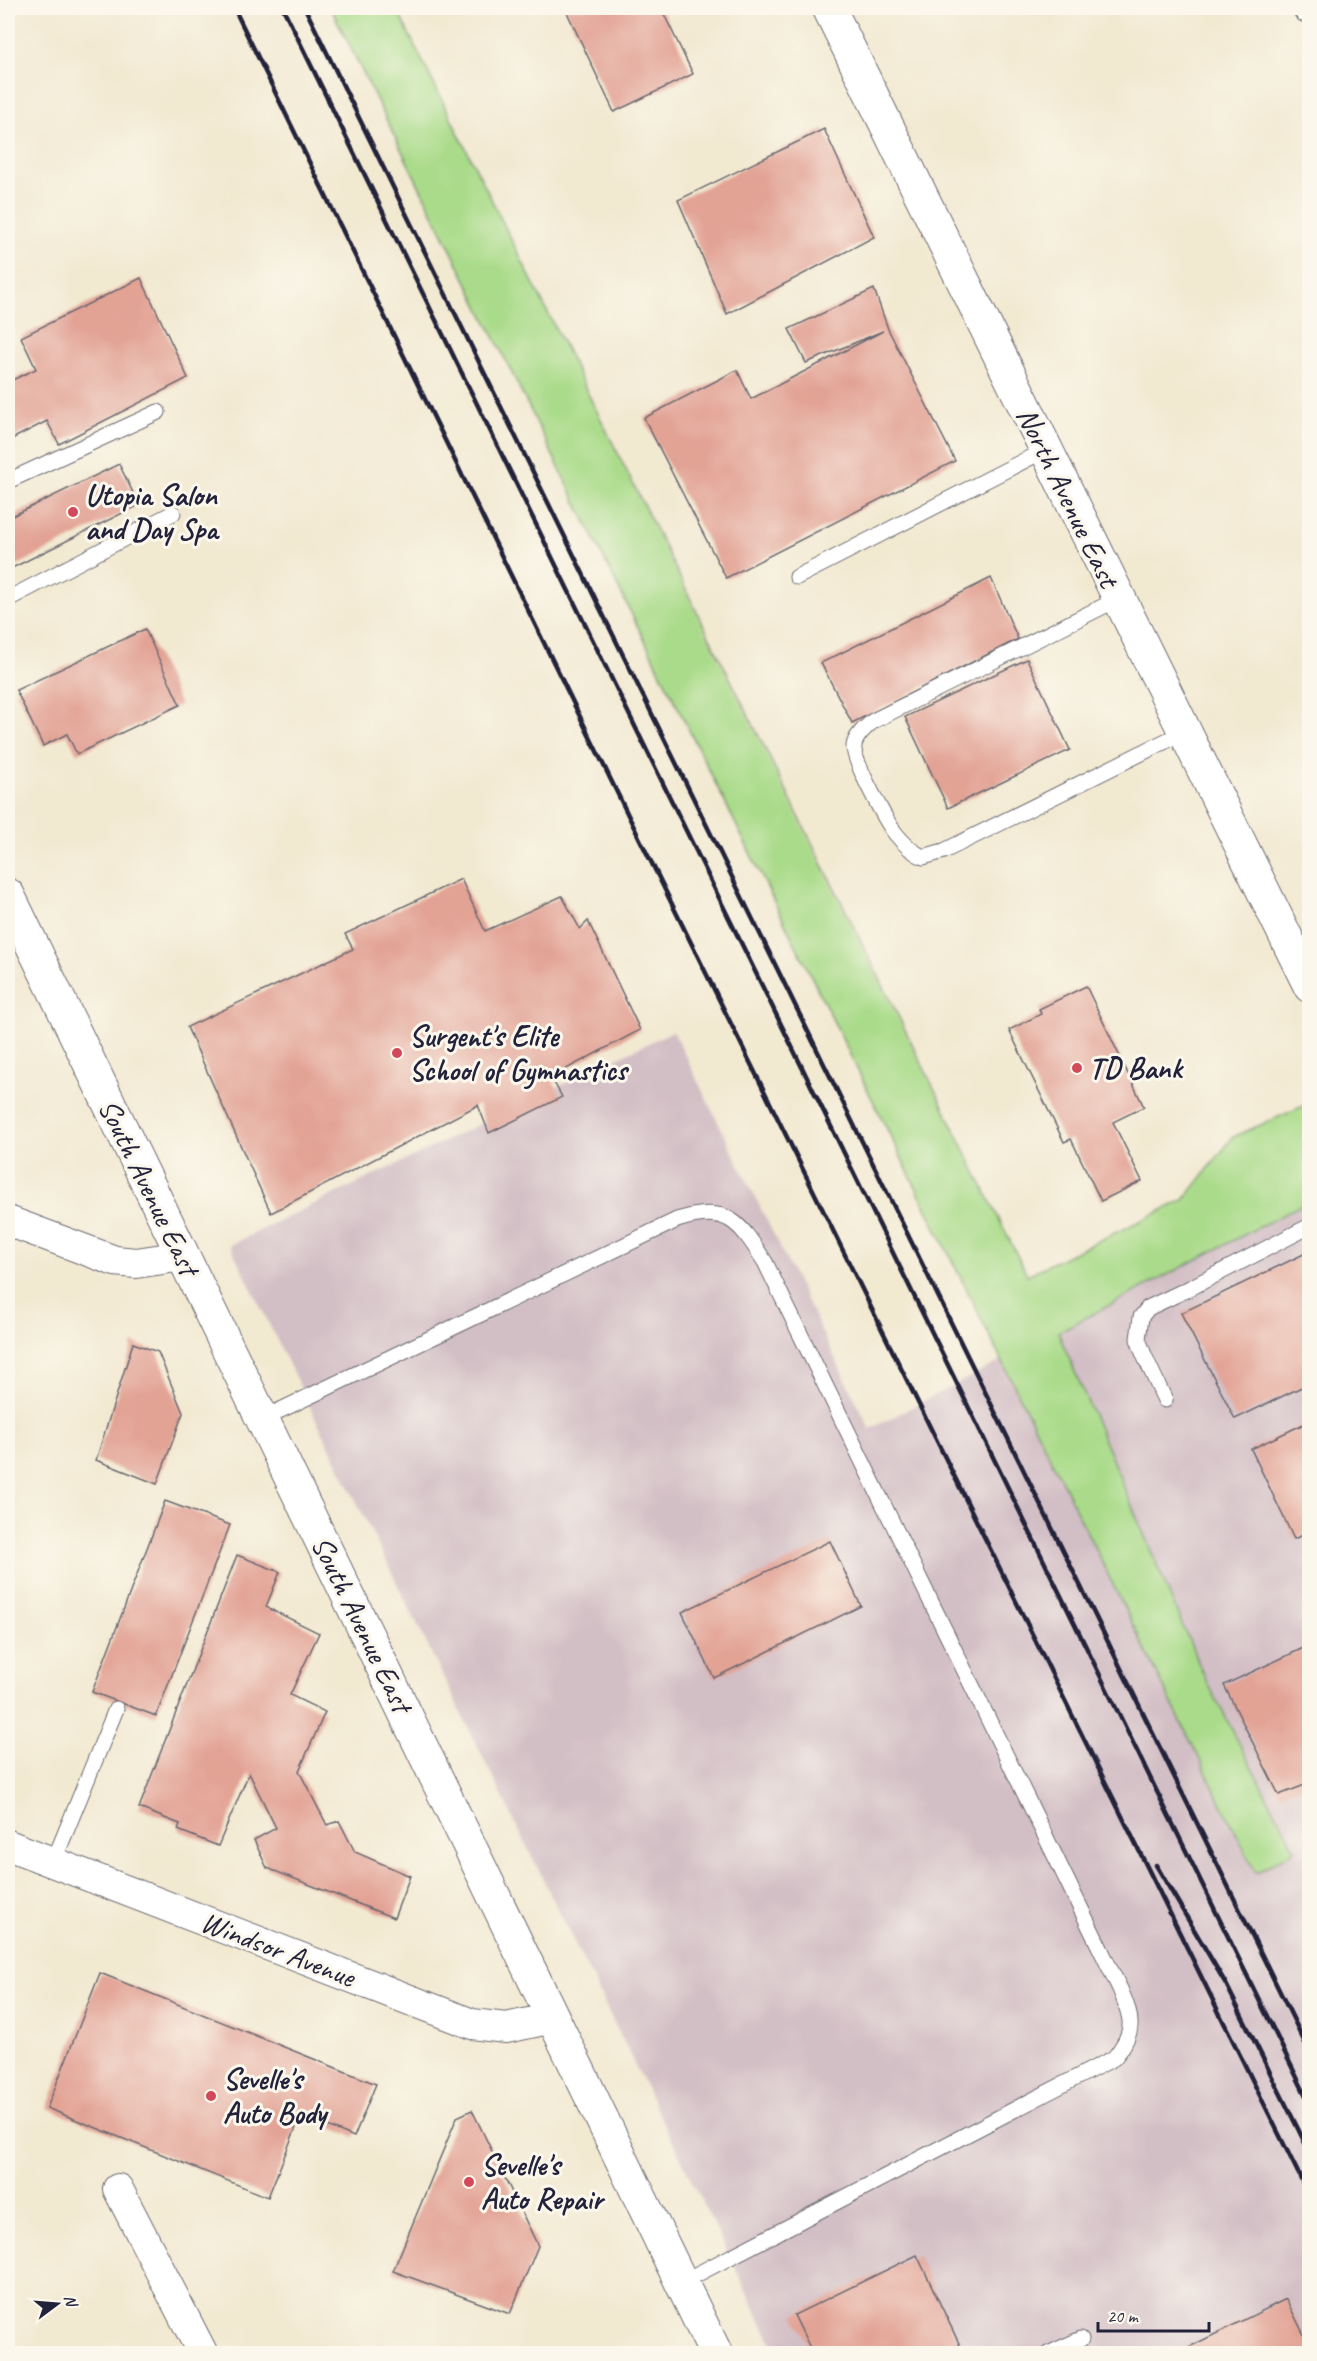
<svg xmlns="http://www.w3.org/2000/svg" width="1317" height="2361" font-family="Caveat,sans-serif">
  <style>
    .industrial { fill: #d2bec5 }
    .green { fill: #aadb8a; stroke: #667e62; stroke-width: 1.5 }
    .building { fill: #e2a294 }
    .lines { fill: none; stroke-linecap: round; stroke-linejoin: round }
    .service-casing { stroke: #6b6870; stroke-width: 17 }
    .minor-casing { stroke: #6b6870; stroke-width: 32 }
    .secondary-casing { stroke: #6b6870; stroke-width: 35 }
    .service { stroke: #fff; stroke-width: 15 }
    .minor { stroke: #fff; stroke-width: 30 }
    .secondary { stroke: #fff; stroke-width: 33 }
    .rail { stroke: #22223b; stroke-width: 4.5 }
    .poi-dot { fill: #d1495b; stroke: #fbf7ec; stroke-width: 2 }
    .labels { text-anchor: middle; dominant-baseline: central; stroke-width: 6; stroke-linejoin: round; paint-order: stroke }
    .poi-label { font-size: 30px; font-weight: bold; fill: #22223b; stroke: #fbf7ec; text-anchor: start }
    .street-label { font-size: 30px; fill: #22223b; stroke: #fbf7ec }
  </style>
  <rect width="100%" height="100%" fill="#fbf7ec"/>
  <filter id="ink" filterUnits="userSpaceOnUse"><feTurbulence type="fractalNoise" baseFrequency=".0167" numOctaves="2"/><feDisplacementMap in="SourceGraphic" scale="12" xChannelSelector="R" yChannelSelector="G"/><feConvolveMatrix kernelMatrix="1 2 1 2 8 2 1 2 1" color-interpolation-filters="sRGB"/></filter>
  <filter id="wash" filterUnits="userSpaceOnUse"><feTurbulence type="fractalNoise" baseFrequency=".008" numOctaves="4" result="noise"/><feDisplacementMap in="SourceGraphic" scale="24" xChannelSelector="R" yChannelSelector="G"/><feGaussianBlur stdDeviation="1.35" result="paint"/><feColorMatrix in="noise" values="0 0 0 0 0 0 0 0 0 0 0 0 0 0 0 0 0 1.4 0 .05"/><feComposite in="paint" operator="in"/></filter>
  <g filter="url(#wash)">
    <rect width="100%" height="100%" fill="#f2e9d1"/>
    <path class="industrial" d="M673,1031L870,1429L1309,1201V2353H777L230,1245Z"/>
    <path class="green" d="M331,8H396C606,430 813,854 1027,1275L1184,1200L1233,1137L1308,1104L1309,1107V1201L1058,1332L1204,1676L1295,1850L1256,1873Z"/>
    <g id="blocks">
      <g class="building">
        <path d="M565,8H661L693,74L614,112Z"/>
        <path d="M824,129L874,237L727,314L678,200Z"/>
        <path d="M141,278L188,378L59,444L47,421L8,441V382L36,369L21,337Z"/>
        <path d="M874,289L888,329L955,461L726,578L644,418L737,370L751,399L883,331L806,363L789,329Z"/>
        <path d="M119,464L139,505L8,570V518Z"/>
        <path d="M991,578L1018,639L852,723L821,663Z"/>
        <path d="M145,629L180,705L77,754L67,734L43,746L16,690Z"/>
        <path d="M1027,659L1070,750L948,808L905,717Z"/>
        <path d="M461,879L485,931L562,896L580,929L588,921L640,1030L551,1077L562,1097L489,1133L478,1105L271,1213L187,1027L353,949L345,934Z"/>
        <path d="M1086,986L1144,1107L1113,1122L1142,1181L1101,1201L1071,1139L1064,1142L1009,1030L1041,1014L1039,1009Z"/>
        <path d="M1310,1251V1383L1235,1419L1181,1313Z"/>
        <path d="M133,1343L158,1352L183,1413L157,1484L96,1460Z"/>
        <path d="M1310,1421V1532L1294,1539L1251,1449Z"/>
        <path d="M165,1501L230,1525L156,1716L92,1692Z"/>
        <path d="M830,1541L861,1606L714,1678L682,1612Z"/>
        <path d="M237,1555L280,1572L266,1607L319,1633L290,1695L325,1712L299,1771L327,1825L339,1821L355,1852L410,1876L394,1918L267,1868L254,1840L276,1828L249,1773L218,1846L178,1830L180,1824L139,1808Z"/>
        <path d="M1310,1645V1783L1279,1795L1224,1685Z"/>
        <path d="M100,1973L376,2084L354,2137L301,2115L268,2197L47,2108Z"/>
        <path d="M472,2110L538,2246L510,2314L393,2271L457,2117Z"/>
        <path d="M917,2255L964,2354H813L794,2315Z"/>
        <path d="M1286,2299L1310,2347V2354H1175Z"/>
      </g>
    </g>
  </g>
  <g filter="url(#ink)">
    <use href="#blocks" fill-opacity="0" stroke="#6b6870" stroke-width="1.5"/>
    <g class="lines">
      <defs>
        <g id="service">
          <path d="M8,481L158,412"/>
          <path d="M797,577L1045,450"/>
          <path d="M8,599L173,513"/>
          <path d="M1118,599L873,721C866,727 855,736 854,746C852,759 886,821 895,833C903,843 912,852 923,857L944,851L1184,732"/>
          <path d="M1165,1400L1144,1355L1138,1339L1141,1317L1148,1308L1190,1288L1310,1226"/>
          <path d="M262,1419L677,1220C728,1205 738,1220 765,1262L1120,1989C1133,2020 1136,2031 1114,2058L682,2282"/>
          <path d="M53,1863L116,1709"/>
          <path d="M1048,2354L1081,2339"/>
        </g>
        <g id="minor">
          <path d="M1308,8H1310"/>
          <path d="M8,1221L115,1261L136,1263L183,1256"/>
          <path d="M8,1845L472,2024L506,2028L553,2018"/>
          <path d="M118,2189L203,2354"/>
        </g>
        <g id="secondary">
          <path d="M829,8L1310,986"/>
          <path d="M8,895L716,2354"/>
        </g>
      </defs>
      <use href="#service" class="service-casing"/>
      <use href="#minor" class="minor-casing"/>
      <use href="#secondary" class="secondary-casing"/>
      <use href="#service" class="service"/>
      <use href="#minor" class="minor"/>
      <use href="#secondary" class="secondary"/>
      <g class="rail">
        <path d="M234,8L628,815L1310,2197"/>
        <path d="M283,8L1310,2104"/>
        <path d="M305,8L1310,2053"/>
        <path d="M1156,1865L1226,1984L1310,2153"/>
      </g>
    </g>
  </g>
  <g class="poi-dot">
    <circle cx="73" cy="512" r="6"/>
    <circle cx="397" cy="1053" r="6"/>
    <circle cx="1077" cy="1068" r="6"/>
    <circle cx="211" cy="2096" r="6"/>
    <circle cx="469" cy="2182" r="6"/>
  </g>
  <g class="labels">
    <g class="poi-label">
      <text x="85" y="495">Utopia Salon<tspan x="85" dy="34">and Day Spa</tspan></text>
      <text x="409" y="1036">Surgent's Elite<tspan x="409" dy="34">School of Gymnastics</tspan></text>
      <text x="1089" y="1068">TD Bank</text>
      <text x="223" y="2079">Sevelle's<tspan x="223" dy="34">Auto Body</tspan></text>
      <text x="481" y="2165">Sevelle's<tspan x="481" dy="34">Auto Repair</tspan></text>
    </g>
    <g class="street-label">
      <text transform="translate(1068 497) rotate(64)">North Avenue East</text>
      <text transform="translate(149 1187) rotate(64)">South Avenue East</text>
      <text transform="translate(362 1624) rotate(64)">South Avenue East</text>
      <text transform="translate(278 1949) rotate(21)">Windsor Avenue</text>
    </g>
  </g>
  <rect width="1317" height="2361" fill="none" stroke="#fbf7ec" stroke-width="30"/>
  <g transform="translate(57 2304) rotate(74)" stroke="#fbf7ec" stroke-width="4.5" paint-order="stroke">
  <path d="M0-4.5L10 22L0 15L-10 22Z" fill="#22223b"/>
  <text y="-9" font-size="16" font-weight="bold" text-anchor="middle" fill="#22223b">N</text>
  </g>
  <path d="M1098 2322v9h111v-9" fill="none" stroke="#22223b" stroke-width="3"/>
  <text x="1107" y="2322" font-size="18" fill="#22223b" stroke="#fbf7ec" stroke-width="4.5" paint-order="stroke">20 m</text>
</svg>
